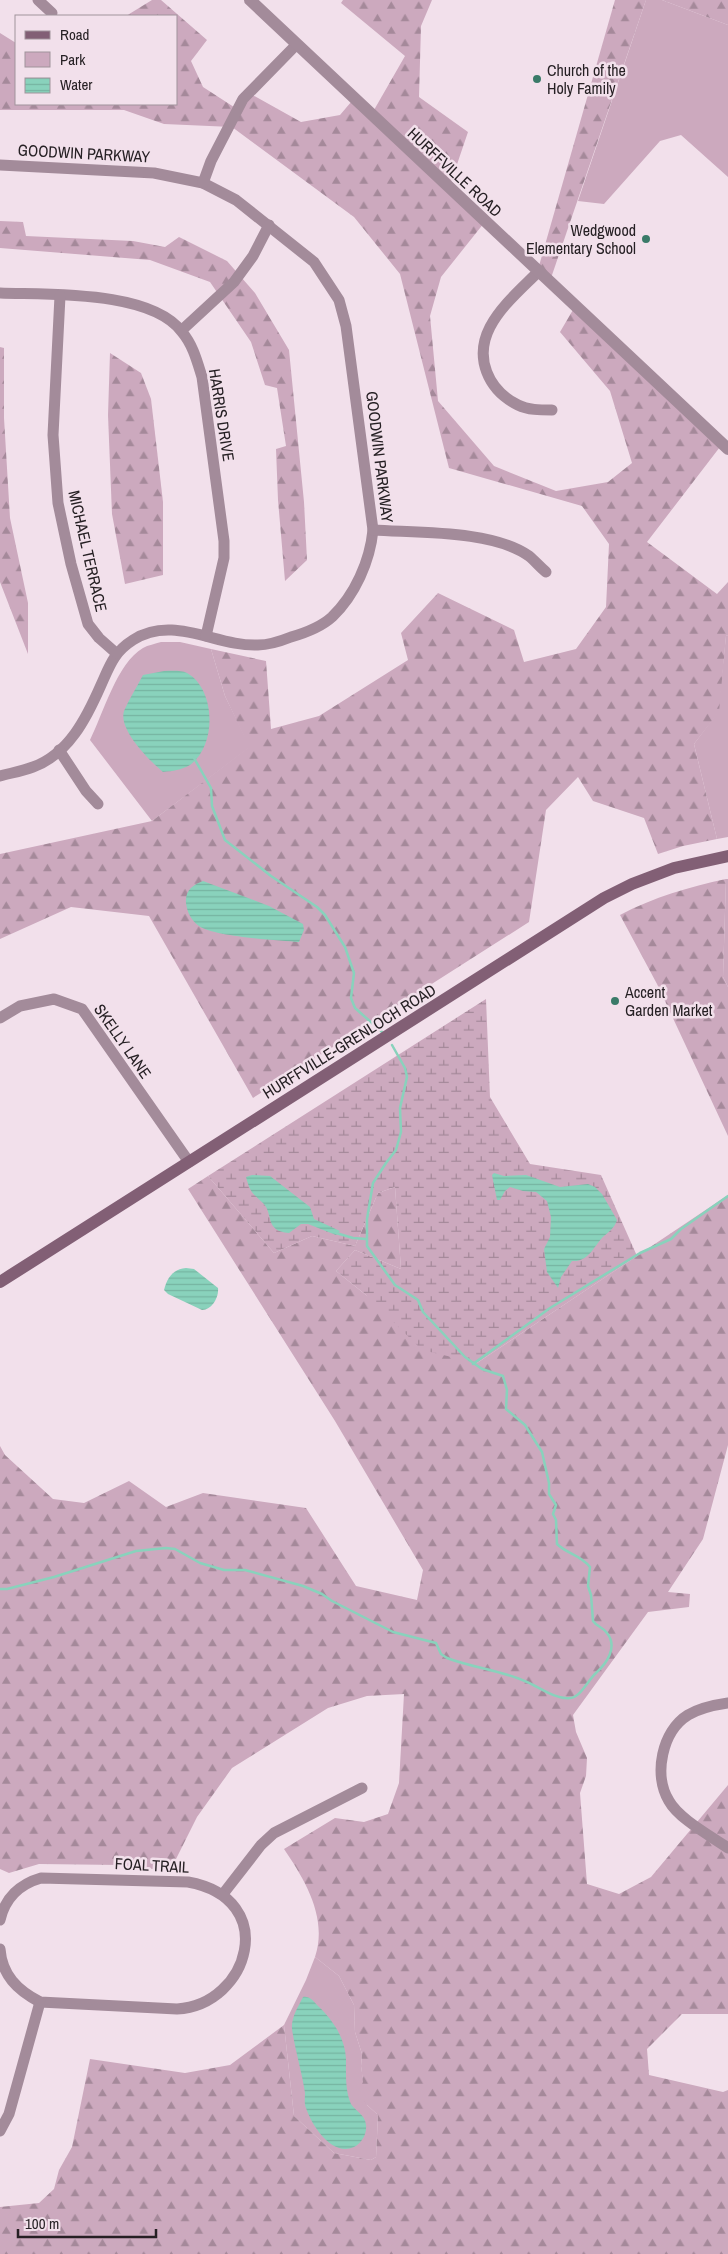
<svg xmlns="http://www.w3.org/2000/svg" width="728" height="2254" font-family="'Archivo Narrow',sans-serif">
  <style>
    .green { fill: #cca9be }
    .forest { fill: url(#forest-firs) }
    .wetland { fill: url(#wetland-marsh) }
    .water { fill: url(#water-rules) }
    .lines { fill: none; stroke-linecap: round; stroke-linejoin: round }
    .stream { stroke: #89d2bc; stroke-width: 2.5 }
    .minor { stroke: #a38b9a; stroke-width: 11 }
    .tertiary { stroke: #a38b9a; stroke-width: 12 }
    .secondary { stroke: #825f75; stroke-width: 12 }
    .poi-dot { fill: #3a7a68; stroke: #f2e0eb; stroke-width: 2 }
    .labels { text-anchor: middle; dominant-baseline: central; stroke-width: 5; stroke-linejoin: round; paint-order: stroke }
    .poi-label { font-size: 16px; fill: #262024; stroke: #f2e0eb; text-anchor: start }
    .street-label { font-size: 16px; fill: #262024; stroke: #f2e0eb }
  </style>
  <defs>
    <pattern id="forest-firs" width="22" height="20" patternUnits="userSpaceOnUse" patternTransform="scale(1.25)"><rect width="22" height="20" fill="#cca9be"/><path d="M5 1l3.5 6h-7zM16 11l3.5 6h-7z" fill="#a5899a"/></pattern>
    <pattern id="wetland-marsh" width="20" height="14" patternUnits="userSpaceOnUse" patternTransform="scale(1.25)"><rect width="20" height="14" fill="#cca9be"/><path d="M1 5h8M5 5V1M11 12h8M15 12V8" fill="none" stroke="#a5899a"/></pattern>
    <pattern id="water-rules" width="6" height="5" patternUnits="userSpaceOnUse" patternTransform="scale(1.25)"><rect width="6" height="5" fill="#89d2bc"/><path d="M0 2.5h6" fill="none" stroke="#76b4a1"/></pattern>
  </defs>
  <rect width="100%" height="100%" fill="#f2e0eb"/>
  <g class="green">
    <path d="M646,0H662L728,25V177L681,135L660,141L604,204L578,201Z"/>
    <path d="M728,635V837L717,839L694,744L718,712L726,636Z"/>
    <path d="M161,642H180L211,649L225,696L250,747L152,821L90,740C103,714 117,663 143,648C148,645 155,644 161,642Z"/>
    <path d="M726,879H728V987L723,977Z"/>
    <path d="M315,1957L339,1976L354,2005L355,2032L362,2054L361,2066L367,2105L378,2115L376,2157L371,2160L334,2153L294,2116L284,2025L306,1980Z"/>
  </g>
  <g class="forest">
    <path d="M152,0H161L207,40L191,61L203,87L237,109L249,93L301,122L340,115L357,95L374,110L405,56L341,3L343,0H432L421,26L419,97L468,132L451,182L488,218L441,277L430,316L438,401L494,466L556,491L608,482L632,463L610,391L560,332L577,303L723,443L647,542L717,594L728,582V635L726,636L719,712L694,744L717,839L683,846L658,854L644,818L593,801L578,777L546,810L529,922L253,1098L149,916L71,907L0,939V854L152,821L249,747L225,696L211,649L266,661L271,729L319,716L408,660L401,633L438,593L514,630L524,662L576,649L606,607L609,544L582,506L449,468L400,274L354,217L232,127L164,124L124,110H0V33L16,43V104H176V16H126Z"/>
    <path d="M615,0H646L551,278L539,266Z"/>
    <path d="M662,0H728V25Z"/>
    <path d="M0,221L23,222L26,236L133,241L165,247L179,237L227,261L255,293L289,350L304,502L307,560L285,581L278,500L276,449L286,446L277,388L265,385L251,342L210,282L150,260L0,248Z"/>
    <path d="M0,347L4,348V418L10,518L28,603V654L0,582Z"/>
    <path d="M110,353L141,373L151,399L163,502V575L125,584L112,514L108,415Z"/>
    <path d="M726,879L723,977L728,987V1136L657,984L620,915C654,897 689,887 726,879Z"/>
    <path d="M208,1176L274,1253L312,1236L355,1246L378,1193L395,1187L401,1269L355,1250L336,1271L366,1295L477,1363L728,1195V1445L703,1539L668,1592L690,1594L689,1607L648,1612L573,1715L576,1732L587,1758L586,1776L580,1793L587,1884L619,1894L651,1877L728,1785V2014H682L647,2049L649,2075L723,2092L728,2090V2254H0V2207L39,2203L54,2189L59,2170L72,2147L90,2059L185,2073L230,2065L284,2025L294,2116L334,2153L371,2160L376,2157L378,2115L367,2105L358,2092L363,2082L361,2066L362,2054L355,2032L354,2005L339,1976L315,1957C328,1918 305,1880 284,1849L335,1818L364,1822L388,1814L399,1783L404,1694L367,1696L328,1708L232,1768L197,1817L170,1871L120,1865L39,1864L9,1873L0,1869V1446L5,1455L53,1499L84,1503L129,1481L166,1507L203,1493L306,1508L356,1586L417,1600L423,1570L335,1421L188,1189Z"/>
  </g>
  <path class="wetland" d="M486,999L490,1097L530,1164L601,1175L637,1256L477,1363L422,1350L366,1295L336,1271L355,1250L401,1269L395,1187L378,1193L355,1246L312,1236L274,1253L208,1176Z"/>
  <g class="water">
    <path d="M164,671C171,671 181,670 187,673C216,689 217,746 190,765C181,770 173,771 163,772C150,761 118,730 124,711C129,699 137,687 143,675Z"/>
    <path d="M203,881L269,906L303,924L304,930L299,942C277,940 215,937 199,926C191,920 187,912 186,903C185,890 193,885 203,881Z"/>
    <path d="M494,1173L504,1176L526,1175L560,1187L588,1184L595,1187L602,1194L617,1220C615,1228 607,1233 602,1238C593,1248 588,1262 572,1261L561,1277L558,1288L547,1272L544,1249L550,1237L551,1217L547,1201L536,1192L523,1191L510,1187L505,1191L500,1200H497L492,1175Z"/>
    <path d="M252,1175L270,1176L310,1207L314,1219L340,1231L336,1235L308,1224H301L289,1233C264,1231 274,1214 263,1203C252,1193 250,1192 246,1177Z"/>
    <path d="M186,1268L194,1269L218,1288C219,1297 212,1310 202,1310L168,1294L164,1290C167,1278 173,1269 186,1268Z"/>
    <path d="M303,1997C310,1996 313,2001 318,2006C333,2020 345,2038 346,2059C346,2074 345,2090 351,2104C356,2112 365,2114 366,2125C367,2134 362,2143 354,2147C332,2157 312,2126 306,2108C304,2103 305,2098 305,2093C302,2072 295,2050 292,2029C291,2018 298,2007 303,1997Z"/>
  </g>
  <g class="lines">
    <g class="stream">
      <path d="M194,758L211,788L212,806L225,840L271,876L317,907L325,915L345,947L354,973L351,998L355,1008L382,1032"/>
      <path d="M336,1233L353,1238L366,1239"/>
      <path d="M473,1364L550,1308L640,1253L671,1239L681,1229L728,1196"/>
      <path d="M0,1589H7L54,1577L136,1551L166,1548L175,1549L200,1563L224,1570H245L303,1586L322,1594L332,1601L393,1632L436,1643L441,1654L447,1658C473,1668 501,1670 527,1682C539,1687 556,1700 570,1698C581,1697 588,1680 596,1673C607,1663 618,1647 607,1633C603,1627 597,1627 593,1621L591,1595L588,1586L590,1567C581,1555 567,1554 557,1544L556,1520L553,1514L556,1505L549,1494V1483L542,1452L525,1425L506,1409L507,1390L503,1376L482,1369L465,1357L423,1312L418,1300L395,1285L367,1246V1219L373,1183L386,1163L396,1150L401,1132L400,1108L407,1077L405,1068L392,1045"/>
    </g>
    <g class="minor">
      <path d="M38,0L52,13"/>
      <path d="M0,165L154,173L203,183L236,200L314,262L339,300L346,326L373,530C370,561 355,595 332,617C321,627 305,633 291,637C281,641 269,645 258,645C217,647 173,614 133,640C114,652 110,665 101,685C87,717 69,754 33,767C22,771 11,773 0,776"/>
      <path d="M203,183L211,161L243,99L296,45"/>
      <path d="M538,272C521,289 501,306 490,327C474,358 488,390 518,405C528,410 540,410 552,410"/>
      <path d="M0,293C48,295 151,290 182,332C193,345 197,361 202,377L224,541V558L206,636"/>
      <path d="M60,296L53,435L58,503L71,564L88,624L99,638L116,653"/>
      <path d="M182,330L234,282L253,256L269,225"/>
      <path d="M373,530C417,533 493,530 529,556C535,561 540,567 546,572"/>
      <path d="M59,750L86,791L98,804"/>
      <path d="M0,1018L20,1006L54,999L82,1009L189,1162"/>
      <path d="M728,1703C714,1705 700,1708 688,1715C662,1731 653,1775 669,1801C679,1819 711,1836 728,1848"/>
      <path d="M223,1894L261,1845L274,1833L362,1788"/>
      <path d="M0,1920C5,1898 20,1884 41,1878L188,1882C281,1899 249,2005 177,2009L40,2002C17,1990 2,1975 0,1949"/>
      <path d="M0,2131L9,2114L40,2002"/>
    </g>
    <path class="tertiary" d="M250,0L728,449"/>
    <path class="secondary" d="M0,1282L604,898L632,884L674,868L728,856"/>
  </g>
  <g class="poi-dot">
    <circle cx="537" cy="79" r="5"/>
    <circle cx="646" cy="239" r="5"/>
    <circle cx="615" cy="1001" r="5"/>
  </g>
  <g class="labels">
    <g class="poi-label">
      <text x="547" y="70">Church of the<tspan x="547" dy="18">Holy Family</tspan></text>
      <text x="636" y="230" text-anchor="end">Wedgwood<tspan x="636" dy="18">Elementary School</tspan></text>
      <text x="625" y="992">Accent<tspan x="625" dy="18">Garden Market</tspan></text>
    </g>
    <g class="street-label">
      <text transform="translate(84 153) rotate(3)">GOODWIN PARKWAY</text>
      <text transform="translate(455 172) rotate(43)">HURFFVILLE ROAD</text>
      <text transform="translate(222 415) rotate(81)">HARRIS DRIVE</text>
      <text transform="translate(380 457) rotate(83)">GOODWIN PARKWAY</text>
      <text transform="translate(88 551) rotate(77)">MICHAEL TERRACE</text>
      <text transform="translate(123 1041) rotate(55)">SKELLY LANE</text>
      <text transform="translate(349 1041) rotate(-32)">HURFFVILLE-GRENLOCH ROAD</text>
      <text transform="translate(152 1865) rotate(3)">FOAL TRAIL</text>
    </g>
  </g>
  <rect x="15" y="15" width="162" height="90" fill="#f2e0eb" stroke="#a0939b"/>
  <rect x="25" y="31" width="25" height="8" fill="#825f75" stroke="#a0939b"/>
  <text x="60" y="40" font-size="15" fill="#262024">Road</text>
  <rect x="25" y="52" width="25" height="15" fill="#cca9be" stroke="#a0939b"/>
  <text x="60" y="65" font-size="15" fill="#262024">Park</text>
  <rect x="25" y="78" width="25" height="15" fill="url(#water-rules)" stroke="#a0939b"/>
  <text x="60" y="90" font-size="15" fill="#262024">Water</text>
  <path d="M18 2229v8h138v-8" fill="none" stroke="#262024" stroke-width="2.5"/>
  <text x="25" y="2229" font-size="15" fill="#262024" stroke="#f2e0eb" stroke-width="4" paint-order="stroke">100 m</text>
</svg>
